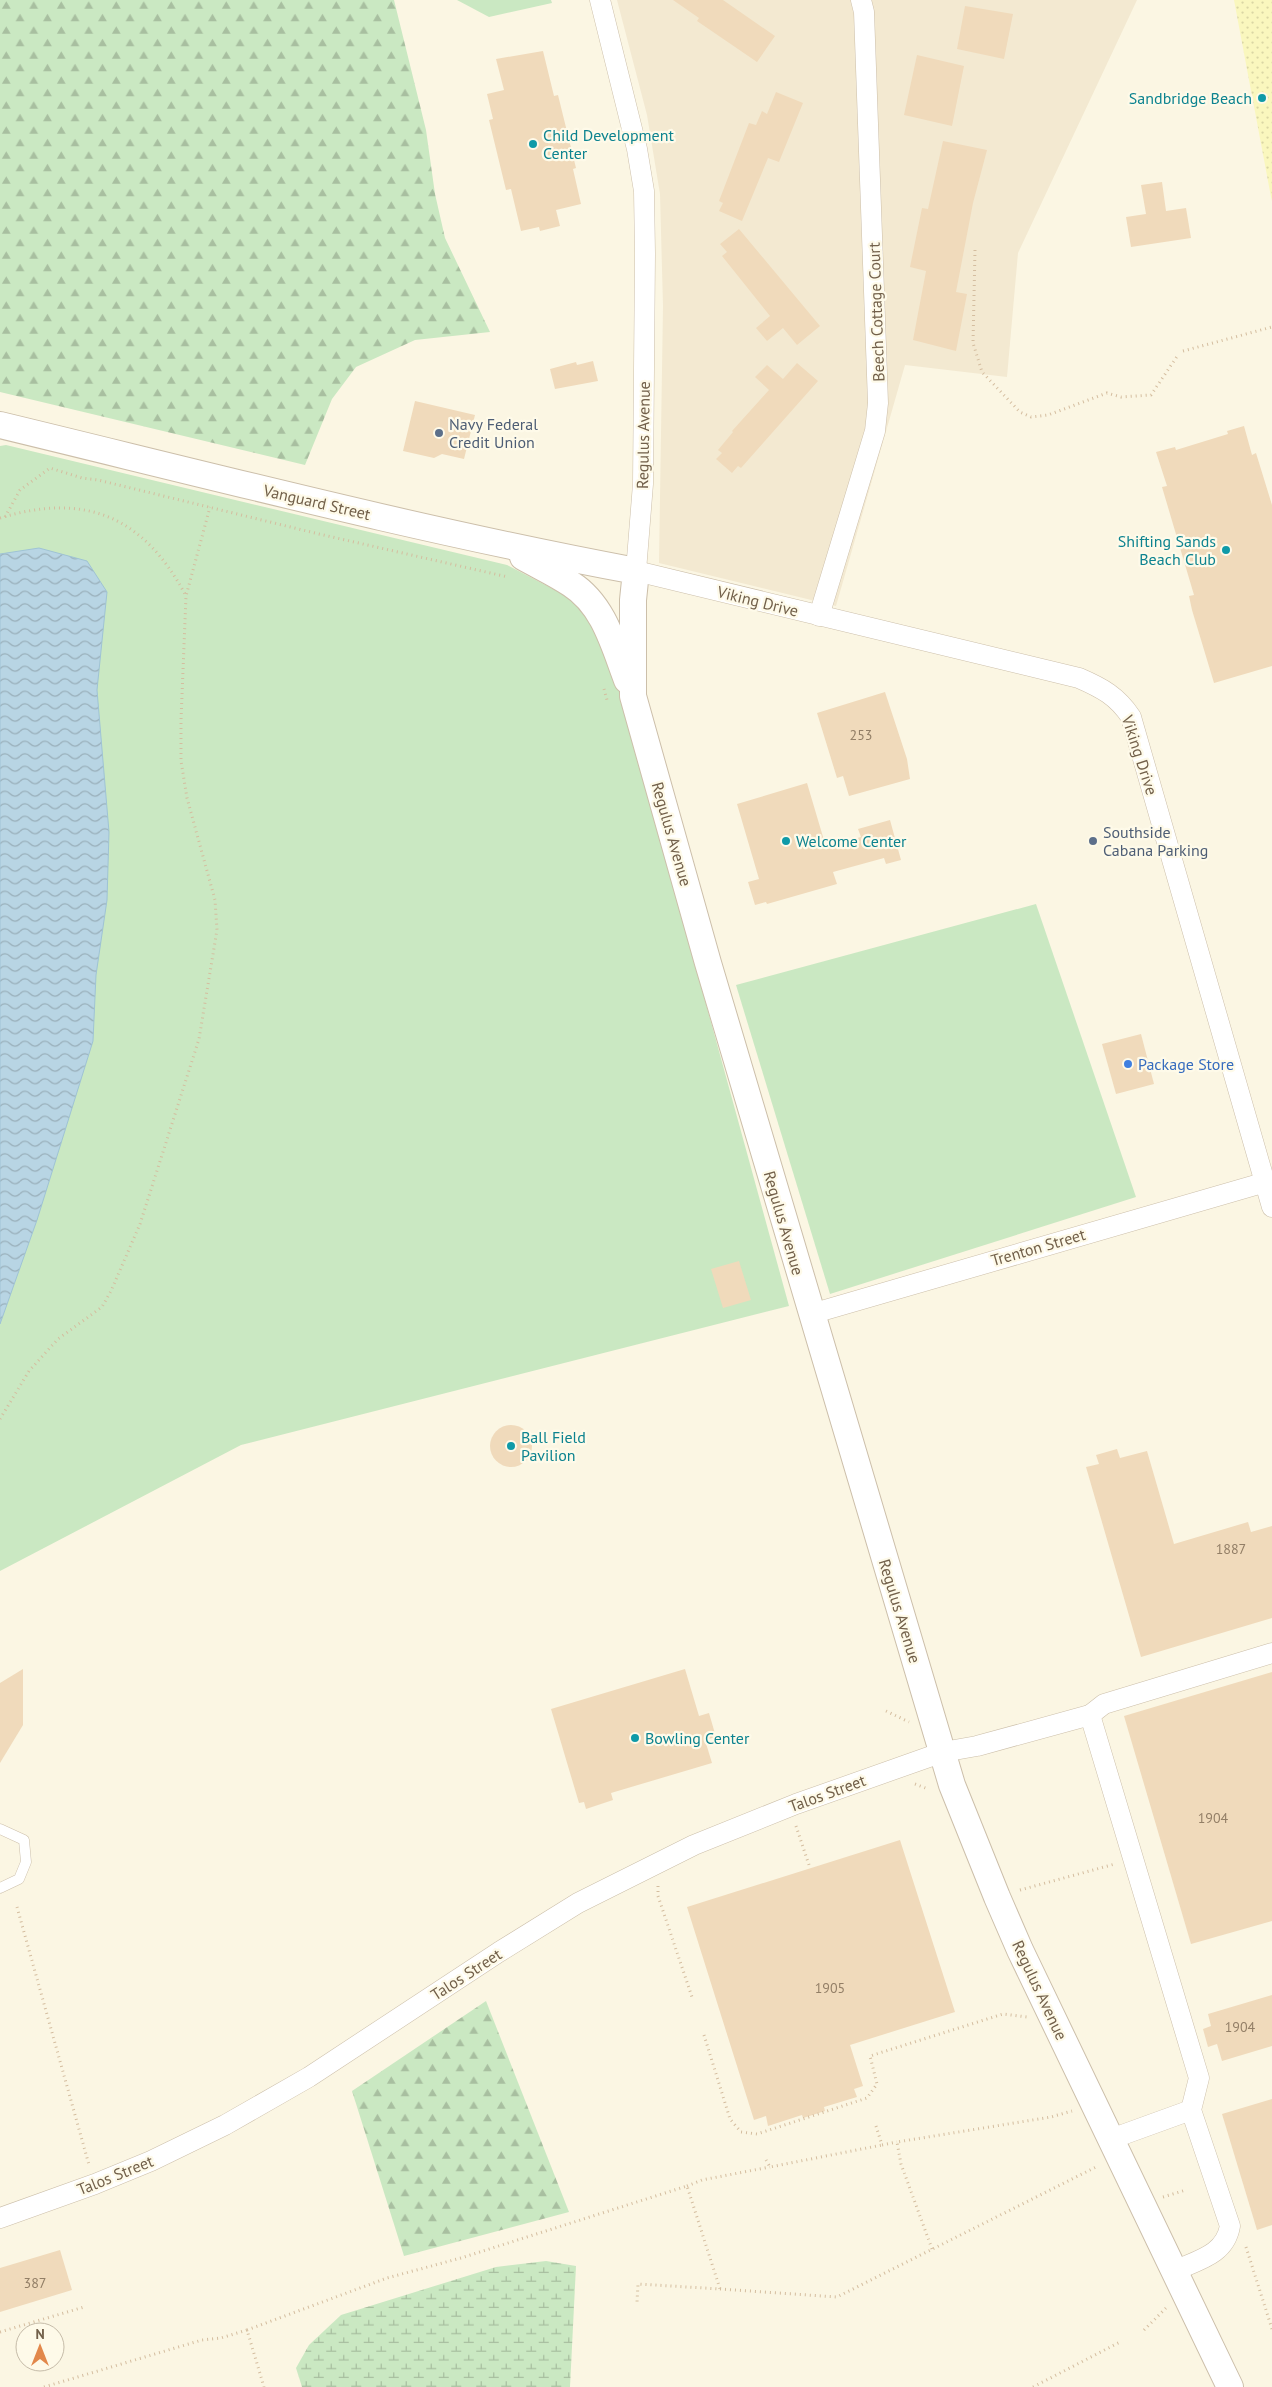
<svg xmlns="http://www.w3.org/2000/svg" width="1272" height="2387" font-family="'PT Sans',sans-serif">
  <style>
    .residential { fill: #f3e9d1 }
    .green { fill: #cae8c2 }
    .forest { fill: url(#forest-firs) }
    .wetland { fill: url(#wetland-marsh) }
    .sand { fill: url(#sand-dots) }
    .water { fill: url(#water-waves); stroke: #9fc3d5 }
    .building { fill: #f0dabb }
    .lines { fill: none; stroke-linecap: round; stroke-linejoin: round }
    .service-casing { stroke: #ccbfaa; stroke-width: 11 }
    .minor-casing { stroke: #ccbfaa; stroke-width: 21 }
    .tertiary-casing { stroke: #ccbfaa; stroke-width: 28 }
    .path { stroke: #d4bd9f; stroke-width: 3; stroke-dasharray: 1 4; stroke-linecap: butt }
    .service { stroke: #fff; stroke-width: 10 }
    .minor { stroke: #fff; stroke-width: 20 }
    .tertiary { stroke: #fff; stroke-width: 26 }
    .culture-dot { fill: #0f9aa8; stroke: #fefae9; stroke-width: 2 }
    .service-dot { fill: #5c6f8a; stroke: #fefae9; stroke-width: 2 }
    .shop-dot { fill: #3f7fe0; stroke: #fefae9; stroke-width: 2 }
    .labels { text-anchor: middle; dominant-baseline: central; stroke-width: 4.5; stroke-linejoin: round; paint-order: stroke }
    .number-label { font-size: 14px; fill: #927e66 }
    .culture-label { font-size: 16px; fill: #0d838f; stroke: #fefae9; text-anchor: start }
    .street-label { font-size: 16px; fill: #72604a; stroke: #fefae9 }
    .service-label { font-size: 16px; fill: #4e5e75; stroke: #fefae9; text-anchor: start }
    .shop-label { font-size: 16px; fill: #366cbe; stroke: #fefae9; text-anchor: start }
  </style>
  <defs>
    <pattern id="forest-firs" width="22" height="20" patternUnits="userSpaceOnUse" patternTransform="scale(1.25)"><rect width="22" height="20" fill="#cae8c2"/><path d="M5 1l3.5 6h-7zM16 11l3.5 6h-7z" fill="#a8bfa0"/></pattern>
    <pattern id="wetland-marsh" width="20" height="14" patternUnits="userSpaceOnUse" patternTransform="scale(1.25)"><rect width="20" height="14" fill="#cae8c2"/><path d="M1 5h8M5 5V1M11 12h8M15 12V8" fill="none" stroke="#a8bfa0"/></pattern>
    <pattern id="sand-dots" width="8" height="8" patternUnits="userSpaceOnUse" patternTransform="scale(1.25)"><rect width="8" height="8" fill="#faf7be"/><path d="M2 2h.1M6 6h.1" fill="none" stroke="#dad6a5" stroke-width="1.8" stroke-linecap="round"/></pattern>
    <pattern id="water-waves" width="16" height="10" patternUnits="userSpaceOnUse" patternTransform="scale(1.25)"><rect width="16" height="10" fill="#b8d5e4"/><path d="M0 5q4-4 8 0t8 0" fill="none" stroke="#9ab0bb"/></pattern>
  </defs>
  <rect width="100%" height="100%" fill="#fbf6e3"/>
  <path class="residential" d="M617,0H1137L1018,253L1007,377L905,365L836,606L659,563L663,306L660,194L647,115Z"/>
  <g class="green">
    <path d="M457,0H551L552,3L489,17Z"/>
    <path d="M6,445L507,565L580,603L611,658L789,1306L241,1445L0,1571V446Z"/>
    <path d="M1036,904L1136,1197L830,1294L736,985Z"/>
  </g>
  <g class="forest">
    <path d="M0,0H394L426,130L435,194L445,238L490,332L415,340L356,367L332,399L305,465L0,392Z"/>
    <path d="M486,2001L569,2212L404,2256L352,2091Z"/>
  </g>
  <path class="wetland" d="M546,2261L576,2266L570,2387H302L296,2368L309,2345L341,2315L496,2267Z"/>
  <path class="sand" d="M1234,0H1272V201L1271,197Z"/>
  <path class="water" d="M39,548L87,561L107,592L97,690L109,832L107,900L96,975L93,1041L37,1220L0,1324V554Z"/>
  <g class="building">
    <path d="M673,0H723L775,36L757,62L697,21L699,18Z"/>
    <path d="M965,6L1013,14L1004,59L957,49Z"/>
    <path d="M543,51L554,96L558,95L576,168L573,169L581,204L556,210L560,226L540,231L539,227L521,231L511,189L506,190L489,120L493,119L487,94L504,90L496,59Z"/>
    <path d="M917,55L964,66L952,126L904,115Z"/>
    <path d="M776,92L803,103L779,162L768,158L742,221L719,211L723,203L719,201L749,123L756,125L762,111L767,114Z"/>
    <path d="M943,141L987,150L973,203L956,292L967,294L956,351L913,340L926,271L910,267L922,208L928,209Z"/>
    <path d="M1162,182L1166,211L1186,208L1191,238L1131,247L1126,217L1146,214L1141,185Z"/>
    <path d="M739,229L820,326L797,345L783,328L767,341L756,328L770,316L722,256L727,252L720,244Z"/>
    <path d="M593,361L598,381L555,389L550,369L576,362L577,365Z"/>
    <path d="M797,363L818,381L741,468L738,466L732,473L716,459L722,453L718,450L733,432L732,431L769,390L755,377L767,365L783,379Z"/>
    <path d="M415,401L475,415L464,459L442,454L434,458L403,451Z"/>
    <path d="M1244,426L1252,455L1256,453L1272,505V666L1214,683L1192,610L1189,596L1194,595L1162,487L1167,486L1156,452L1175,447L1176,450L1228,434L1227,431Z"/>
    <path d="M885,692L907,759L910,779L849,796L843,776L837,778L817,713Z"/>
    <path d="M807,783L826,847L861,837L858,829L890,820L901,860L886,864L884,858L833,872L837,884L767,904L766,902L755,905L748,882L759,879L737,804Z"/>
    <path d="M1141,1034L1154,1084L1116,1094L1102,1044Z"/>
    <path d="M739,1261L751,1300L723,1308L711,1269Z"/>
    <circle cx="511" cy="1446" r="21"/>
    <path d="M1117,1449L1120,1458L1147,1451L1174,1544L1248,1522L1251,1532L1272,1526V1618L1141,1657L1086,1467L1099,1464L1096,1455Z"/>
    <path d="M23,1669V1725L0,1763V1683Z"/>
    <path d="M685,1669L699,1716L709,1713L716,1737L705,1740L712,1763L611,1793L613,1800L586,1809L584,1802L579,1803L551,1709Z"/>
    <path d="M1272,1672V1921L1191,1944L1124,1716Z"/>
    <path d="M900,1840L955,2012L850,2045L863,2086L854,2089L857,2097L824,2107L825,2111L803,2118L802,2115L768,2126L766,2116L754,2120L687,1907Z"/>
    <path d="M1272,1995V2046L1222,2061L1217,2044L1208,2047L1203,2029L1211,2026L1208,2014Z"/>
    <path d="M1272,2099V2225L1257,2230L1222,2114Z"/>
    <path d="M60,2250L72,2290L0,2312V2268Z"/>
  </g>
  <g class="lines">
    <defs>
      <path id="service" d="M0,1829L24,1840L26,1862L19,1879L0,1888"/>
      <g id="minor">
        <path d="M600,0L637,149L644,191L645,254L643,484L636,571L1079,678C1102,688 1117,696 1131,717L1272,1207"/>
        <path d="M819,616L875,431L878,403L864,12L861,0"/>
        <path d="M811,1314L1266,1182"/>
        <path d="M1090,1715L1104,1704L1272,1653"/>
        <path d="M1111,2139L1191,2110"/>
        <path d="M0,2218L95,2184L151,2161L225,2125L309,2077L499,1952L578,1903L694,1845L796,1804L943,1752L977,1746L1090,1715L1199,2078L1191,2110L1230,2226C1225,2255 1198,2260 1174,2271"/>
      </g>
      <g id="tertiary">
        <path d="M0,425C211,476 422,531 636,571L633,600V696L708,963L952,1785L997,1897L1020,1950L1230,2387"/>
        <path d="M523,557C539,566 556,574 571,584C604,605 614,646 627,680"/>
      </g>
    </defs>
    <use href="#service" class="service-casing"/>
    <use href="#minor" class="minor-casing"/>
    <use href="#tertiary" class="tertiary-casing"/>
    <g class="path">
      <path d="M975,250L973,343L982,372L1020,412L1031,417L1048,415L1107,393L1121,397L1151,395L1178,355"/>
      <path d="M1183,351L1272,327"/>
      <path d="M5,517L20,490L50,468L82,478L98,480L319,534L508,577"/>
      <path d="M0,518C85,492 144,516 186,596"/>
      <path d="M604,689L607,700"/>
      <path d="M0,1419L29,1371L58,1339L102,1307L111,1291L140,1224L199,1039L217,930L215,900L187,798L181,761V720L186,596L210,507"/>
      <path d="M886,1711L909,1722"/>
      <path d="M915,1784L928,1789"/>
      <path d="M796,1826L810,1868"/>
      <path d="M658,1886V1896L693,2000"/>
      <path d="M1020,1890L1115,1864"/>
      <path d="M17,1907L89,2165"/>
      <path d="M704,2035L730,2119L741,2132L757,2134L867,2098L877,2084L870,2056L1003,2014L1027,2017"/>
      <path d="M876,2126L882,2145L897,2142"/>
      <path d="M766,2160L770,2167L882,2145"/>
      <path d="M687,2186L702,2180L770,2167"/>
      <path d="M1163,2197L1186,2190"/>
      <path d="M1246,2247L1272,2329"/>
      <path d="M932,2249L901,2164L897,2142L1051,2117L1072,2111"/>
      <path d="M720,2289L837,2297L1098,2166"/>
      <path d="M247,2330L387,2278L461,2258L687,2186L720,2289L638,2284L637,2302"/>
      <path d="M1144,2330L1167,2307"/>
      <path d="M0,2332L84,2307"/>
      <path d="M44,2387L202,2340L221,2338L247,2330L264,2387"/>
      <path d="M1033,2387L1120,2342"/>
    </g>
    <use href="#service" class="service"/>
    <use href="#minor" class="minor"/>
    <use href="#tertiary" class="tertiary"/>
  </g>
  <g class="culture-dot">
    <circle cx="1262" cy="98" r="5"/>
    <circle cx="533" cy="144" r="5"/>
    <circle cx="1226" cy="550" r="5"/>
    <circle cx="786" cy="841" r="5"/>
    <circle cx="511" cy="1446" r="5"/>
    <circle cx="635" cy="1738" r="5"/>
  </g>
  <g class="service-dot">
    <circle cx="439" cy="433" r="5"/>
    <circle cx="1093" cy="841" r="5"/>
  </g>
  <circle class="shop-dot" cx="1128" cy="1064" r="5"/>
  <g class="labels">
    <g class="number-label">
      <text x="861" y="735">253</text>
      <text x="1231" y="1549">1887</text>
      <text x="1213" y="1818">1904</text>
      <text x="830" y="1988">1905</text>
      <text x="1240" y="2027">1904</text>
      <text x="35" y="2283">387</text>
    </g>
    <g class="culture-label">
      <text x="1252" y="98" text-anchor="end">Sandbridge Beach</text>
      <text x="543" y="135">Child Development<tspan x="543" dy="18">Center</tspan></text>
      <text x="1216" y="541" text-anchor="end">Shifting Sands<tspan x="1216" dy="18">Beach Club</tspan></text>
      <text x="796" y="841">Welcome Center</text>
      <text x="521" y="1437">Ball Field<tspan x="521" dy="18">Pavilion</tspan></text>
      <text x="645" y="1738">Bowling Center</text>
    </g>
    <g class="street-label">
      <text transform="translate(876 312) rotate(-92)">Beech Cottage Court</text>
      <text transform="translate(643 435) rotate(-89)">Regulus Avenue</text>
      <text transform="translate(317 502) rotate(13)">Vanguard Street</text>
      <text transform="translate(758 601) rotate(14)">Viking Drive</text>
      <text transform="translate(1140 755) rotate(72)">Viking Drive</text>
      <text transform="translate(672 834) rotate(74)">Regulus Avenue</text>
      <text transform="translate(784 1223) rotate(74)">Regulus Avenue</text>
      <text transform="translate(1038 1247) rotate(-16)">Trenton Street</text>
      <text transform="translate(900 1611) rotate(73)">Regulus Avenue</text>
      <text transform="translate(827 1793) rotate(-20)">Talos Street</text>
      <text transform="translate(466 1974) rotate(-33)">Talos Street</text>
      <text transform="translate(1040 1990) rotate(65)">Regulus Avenue</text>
      <text transform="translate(115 2175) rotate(-22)">Talos Street</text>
    </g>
    <g class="service-label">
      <text x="449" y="424">Navy Federal<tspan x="449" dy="18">Credit Union</tspan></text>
      <text x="1103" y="832">Southside<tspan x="1103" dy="18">Cabana Parking</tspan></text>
    </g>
    <g class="shop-label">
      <text x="1138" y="1064">Package Store</text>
    </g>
  </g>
  <g transform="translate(40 2347)"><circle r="24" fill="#fefae9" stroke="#c6bca9"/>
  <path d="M0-4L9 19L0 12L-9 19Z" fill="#e2884b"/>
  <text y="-8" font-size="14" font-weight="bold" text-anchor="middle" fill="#72604a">N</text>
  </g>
</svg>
